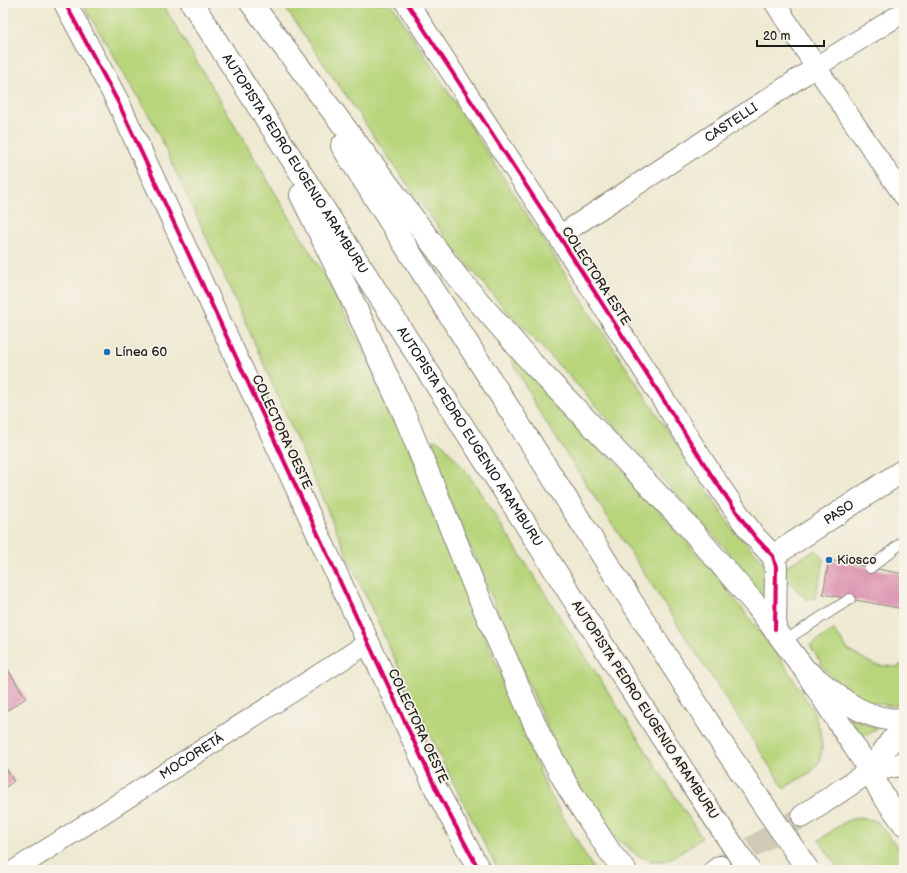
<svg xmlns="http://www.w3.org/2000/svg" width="907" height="873" font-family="'Balsamiq Sans',sans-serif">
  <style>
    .green { fill: #b8d57b; stroke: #6a784c }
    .building { fill: #dc92af }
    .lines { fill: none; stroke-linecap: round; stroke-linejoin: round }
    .tertiary-tunnel { stroke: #cecab6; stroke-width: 22; stroke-dasharray: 22 11; stroke-linecap: butt }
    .service-casing { stroke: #858276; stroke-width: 12 }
    .minor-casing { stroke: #858276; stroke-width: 22 }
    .tertiary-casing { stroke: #858276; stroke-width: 24 }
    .motorway-casing { stroke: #858276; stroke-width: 24 }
    .service { stroke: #fff; stroke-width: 10 }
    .minor { stroke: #fff; stroke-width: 20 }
    .tertiary { stroke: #fff; stroke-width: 22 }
    .motorway { stroke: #fff; stroke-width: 22 }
    .motorway-bridge-casing { stroke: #858276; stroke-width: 24; stroke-linecap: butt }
    .motorway-bridge { stroke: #fff; stroke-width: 22 }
    .cycleway-casing { stroke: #f7f3e8; stroke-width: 6 }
    .cycleway { stroke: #d6006c; stroke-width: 4 }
    .poi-dot { fill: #1f6fb2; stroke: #f7f3e8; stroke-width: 1.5 }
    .labels { text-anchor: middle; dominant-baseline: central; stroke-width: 3.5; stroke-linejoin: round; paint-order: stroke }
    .street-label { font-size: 13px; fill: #1c1c1c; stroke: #f7f3e8 }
    .poi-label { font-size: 13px; fill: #1c1c1c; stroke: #f7f3e8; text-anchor: start }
  </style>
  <rect width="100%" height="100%" fill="#f7f3e8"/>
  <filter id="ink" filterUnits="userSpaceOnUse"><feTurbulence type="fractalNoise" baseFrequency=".025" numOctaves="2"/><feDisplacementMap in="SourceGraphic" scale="8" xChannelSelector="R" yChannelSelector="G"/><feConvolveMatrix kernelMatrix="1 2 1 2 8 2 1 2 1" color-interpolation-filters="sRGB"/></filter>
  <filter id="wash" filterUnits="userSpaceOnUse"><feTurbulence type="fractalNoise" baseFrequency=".012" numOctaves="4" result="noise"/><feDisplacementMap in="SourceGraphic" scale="16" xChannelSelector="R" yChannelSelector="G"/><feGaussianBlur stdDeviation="0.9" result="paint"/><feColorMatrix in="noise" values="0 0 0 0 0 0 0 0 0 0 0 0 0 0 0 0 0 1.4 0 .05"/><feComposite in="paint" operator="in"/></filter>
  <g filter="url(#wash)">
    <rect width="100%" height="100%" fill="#eee9d1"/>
    <g class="green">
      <path d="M82,3H162L330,285L397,416L546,787L594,870H498L442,761L355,573L243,317L154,124Z"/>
      <path d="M282,3H391L582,300L735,533L760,557L764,563L766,604L732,556L581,389L500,303L448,241L393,164Z"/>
      <path d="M503,344L623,470L716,575L778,655L813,710L821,733L822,747L820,761L811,772L784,788L538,410Z"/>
      <path d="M434,440L441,442L469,475L702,838L673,857L663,861H651L637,855L612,835L584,797L557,750L429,450Z"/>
      <path d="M816,550L824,561L815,598L806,599L785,578L783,573L788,565Z"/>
      <path d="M834,630L849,651L875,665L896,667L904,664V702L894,706L871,703L843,688L826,671L810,645Z"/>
      <path d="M848,717L877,728L863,738Z"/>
      <path d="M860,817L876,821L889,836L904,856V870H839L819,840L846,821Z"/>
    </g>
    <g id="blocks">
      <g class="building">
        <path d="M829,560L904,574V609L823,594Z"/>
        <path d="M3,662L26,698L3,713Z"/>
        <path d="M3,764L14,781L3,789Z"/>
      </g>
    </g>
  </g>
  <g filter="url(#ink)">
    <use href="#blocks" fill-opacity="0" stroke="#858276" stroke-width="1"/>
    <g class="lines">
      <path class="tertiary-tunnel" d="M723,865L803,816"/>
      <defs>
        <g id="service">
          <path d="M870,568L904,541"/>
          <path d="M784,641L850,599"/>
        </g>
        <g id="minor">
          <path d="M775,3L816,67L904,196"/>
          <path id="s1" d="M559,236L816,67L904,12"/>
          <path id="s2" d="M15,870L368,643"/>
        </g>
        <g id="tertiary">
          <path d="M65,3L118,102L436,789L479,870"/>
          <path d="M407,3L559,236L712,476L743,521L755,537L773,556L776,567L775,629"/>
          <path id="s3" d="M773,556L904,470"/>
          <path d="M808,672C832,691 856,715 888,719C893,720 899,719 904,719"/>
          <path d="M870,771L900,765L904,762"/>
          <path d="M803,816L870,771L891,741L904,731"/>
          <path d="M716,870L720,867"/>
        </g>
        <g id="motorway">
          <path id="s4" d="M192,3L686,775"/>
          <path d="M251,3L459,279L532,363L687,525L756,605L805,670L870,771L882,794L904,824"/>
          <path d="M342,146L726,750"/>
          <path d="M301,195L349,293L405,416L475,588L540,736L569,789L612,855L625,870"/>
        </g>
      </defs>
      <use href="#service" class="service-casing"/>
      <use href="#minor" class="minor-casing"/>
      <use href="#tertiary" class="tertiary-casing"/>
      <use href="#motorway" class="motorway-casing"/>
      <use href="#service" class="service"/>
      <use href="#minor" class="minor"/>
      <use href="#tertiary" class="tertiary"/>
      <use href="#motorway" class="motorway"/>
      <defs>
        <g id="motorway-bridge">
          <path d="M726,750L808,870"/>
          <path d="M686,775L749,870"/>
        </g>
      </defs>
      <use href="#motorway-bridge" class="motorway-bridge-casing"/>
      <use href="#motorway-bridge" class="motorway-bridge"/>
      <defs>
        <g id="cycleway">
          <path d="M65,3L118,102L436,789L479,870"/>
          <path d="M407,3L559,236L712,476L743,521L755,537L773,556L776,567L775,629"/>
        </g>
      </defs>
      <use href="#cycleway" class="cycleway-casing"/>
      <use href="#cycleway" class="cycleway"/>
    </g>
  </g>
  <g class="poi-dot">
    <circle cx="107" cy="352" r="4"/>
    <circle cx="829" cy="560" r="4"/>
  </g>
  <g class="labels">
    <g class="street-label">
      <text stroke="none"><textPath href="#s1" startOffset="206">CASTELLI</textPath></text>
      <text stroke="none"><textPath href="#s4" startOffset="191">AUTOPISTA PEDRO EUGENIO ARAMBURU</textPath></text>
      <text transform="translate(596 276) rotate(57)">COLECTORA ESTE</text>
      <text transform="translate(282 432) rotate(65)">COLECTORA OESTE</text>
      <text stroke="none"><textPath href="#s4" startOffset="515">AUTOPISTA PEDRO EUGENIO ARAMBURU</textPath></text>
      <text stroke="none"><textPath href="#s3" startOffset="79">PASO</textPath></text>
      <text transform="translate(645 710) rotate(57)">AUTOPISTA PEDRO EUGENIO ARAMBURU</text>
      <text transform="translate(418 726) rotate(65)">COLECTORA OESTE</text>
      <text stroke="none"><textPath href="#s2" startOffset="210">MOCORETÁ</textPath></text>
    </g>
    <g class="poi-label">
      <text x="115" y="352">Línea 60</text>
      <text x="837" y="560">Kiosco</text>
    </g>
  </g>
  <rect width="907" height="873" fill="none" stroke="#f7f3e8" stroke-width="16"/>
  <path d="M757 40v6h67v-6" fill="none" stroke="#1c1c1c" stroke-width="2"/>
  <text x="763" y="40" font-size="12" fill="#1c1c1c" stroke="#f7f3e8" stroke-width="3" paint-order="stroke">20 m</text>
</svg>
